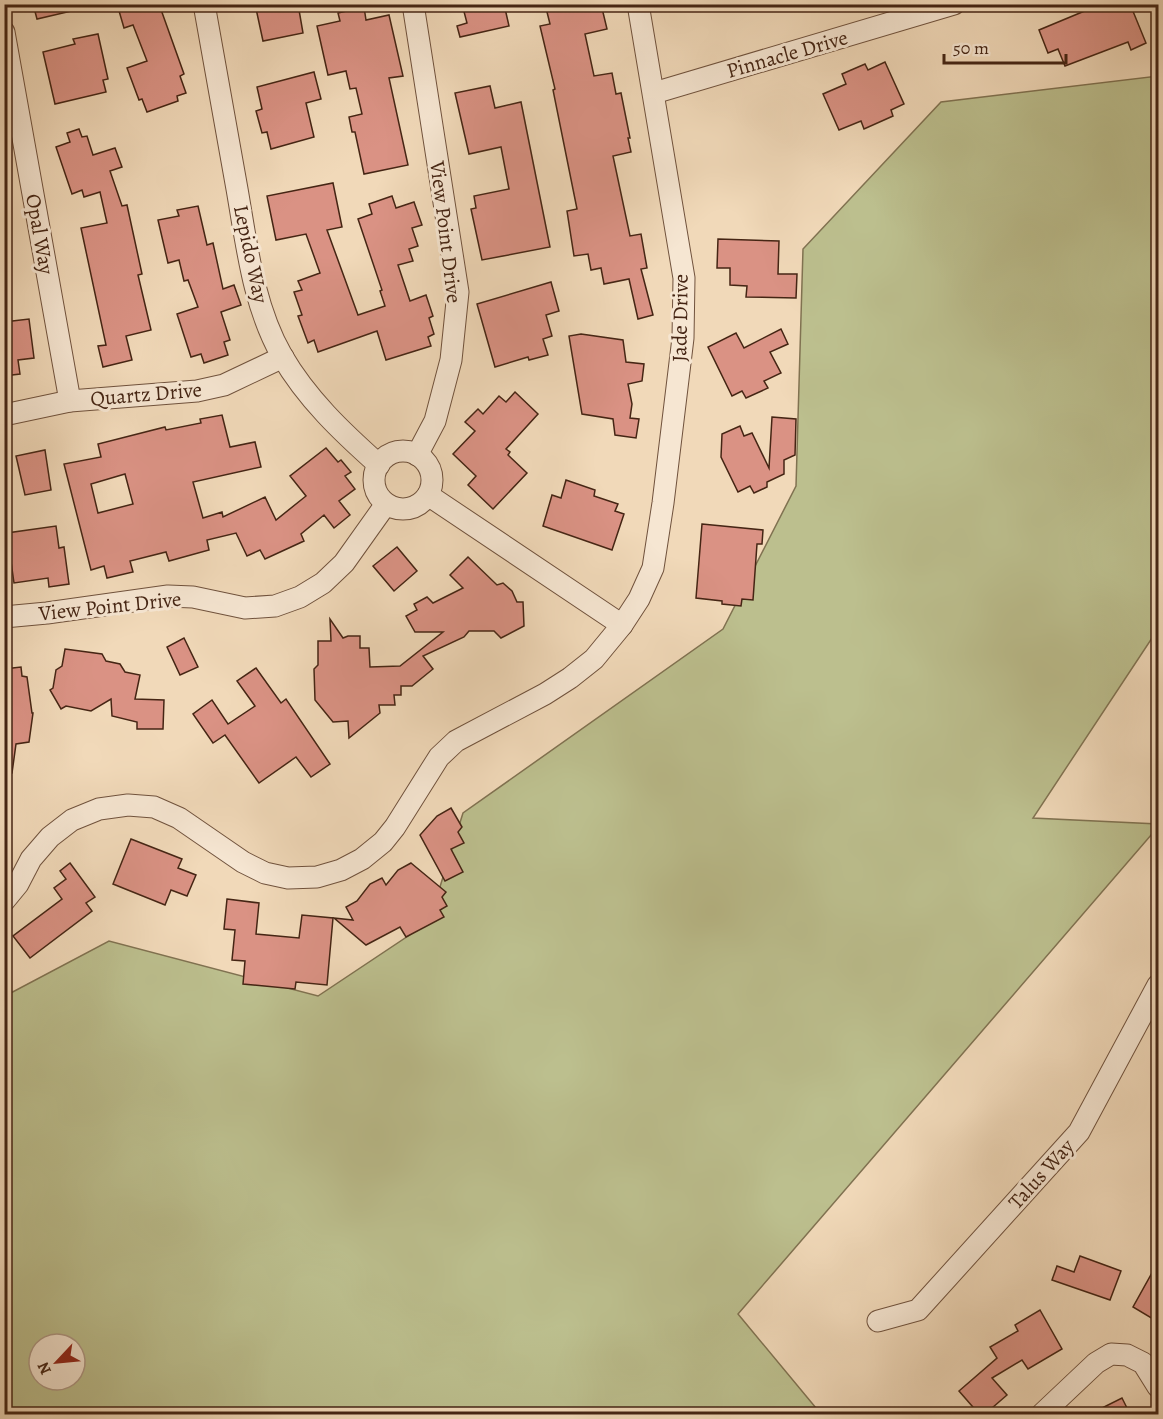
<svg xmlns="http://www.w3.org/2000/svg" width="1163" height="1419" font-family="Alegreya,serif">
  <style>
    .green { fill: #bcbf8e; stroke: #807251; stroke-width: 1.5; fill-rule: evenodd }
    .building { fill: #da9284; stroke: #452514; stroke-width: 1.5; fill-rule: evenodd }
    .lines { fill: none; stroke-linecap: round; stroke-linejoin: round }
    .minor-casing { stroke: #70523d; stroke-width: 23 }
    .minor { stroke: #f6e6d2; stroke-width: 21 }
    .labels { text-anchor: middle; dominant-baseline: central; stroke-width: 6; stroke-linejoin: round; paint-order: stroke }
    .street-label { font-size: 21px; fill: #452514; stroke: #f6e6d2 }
  </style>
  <rect width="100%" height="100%" fill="#f1d9b9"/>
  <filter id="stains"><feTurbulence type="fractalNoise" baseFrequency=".00333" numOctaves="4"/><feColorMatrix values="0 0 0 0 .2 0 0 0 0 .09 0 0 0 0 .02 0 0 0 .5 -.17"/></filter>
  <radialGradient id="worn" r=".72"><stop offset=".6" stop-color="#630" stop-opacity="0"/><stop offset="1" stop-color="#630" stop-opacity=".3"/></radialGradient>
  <path class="green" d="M1158,76V629L1033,818L1158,824V827L738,1314L821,1414H5V996L109,941L318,996L429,922L463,813L723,629L796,486L803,249L941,102ZM39,1344H75V1380H39Z"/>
  <g class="building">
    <path d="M33,4H76V10L37,19Z"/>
    <path d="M117,4H159L184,74L180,76L186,93L177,96L178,101L147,112L142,99L139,100L127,68L147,61L133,25L124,28Z"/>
    <path d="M255,4H298L303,33L263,41Z"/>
    <path d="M462,4H504L509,26L460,37L457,26L467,23Z"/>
    <path d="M545,4H601L607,29L585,34L594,76L612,73L616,94L621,93L630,138H628L631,152L613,156L630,236L641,234L647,268L641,269L653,315L638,319L629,279L604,284L601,268L591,270L588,254L574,256L567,211L577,209L553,90L555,89L540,26L550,24Z"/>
    <path d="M1085,4H1109L1112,10L1130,4L1146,43L1131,50L1128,42L1065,66L1058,49L1048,53L1039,30L1087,10Z"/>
    <path d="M364,7L366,20L389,15L403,76L389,78L408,165L364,174L355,132H352L349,117L362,114L356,88L350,89L346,71L328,75L317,26L340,21L338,13Z"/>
    <path d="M98,34L108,79L103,80L106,92L55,104L43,52L75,44L73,39Z"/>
    <path d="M885,62L904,104L891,110L893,116L864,129L861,121L839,130L823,94L846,84L842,74L865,64L868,70Z"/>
    <path d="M314,72L321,99L306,103L314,137L271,149L267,132L262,133L256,111L262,109L257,87Z"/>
    <path d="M490,86L495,108L521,102L550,247L482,260L471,209L476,208L474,196L509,189L501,147L469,154L455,93Z"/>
    <path d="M79,129L82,137L87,136L93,155L115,148L122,167L110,171L122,206L127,205L142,274L138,275L151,330L126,336L132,360L103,367L98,346L106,345L81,228L107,223L100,192L84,197L82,190L72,194L56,147L70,142L67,133Z"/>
    <path d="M333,183L342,227L327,230L358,315L385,306L380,291L382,290L358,219L372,214L369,204L392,196L396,208L414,202L422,225L412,228L418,246L409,249L413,261L398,265L410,301L426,295L433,316L429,318L434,334L428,337L431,346L386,360L377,331L318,352L314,340L308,343L298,316L302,315L294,292L302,290L298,281L320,273L306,234L276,240L267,196Z"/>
    <path d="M198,206L207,245L213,243L223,289L234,285L241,305L221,312L230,340L224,342L228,355L204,363L201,354L191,357L177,314L198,307L188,280L184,281L179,260L168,263L158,220L179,216L177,210Z"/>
    <path d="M718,239L779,241L778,274H797L796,298L746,297L747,286L730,285V268H717Z"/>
    <path d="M551,282L559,311L546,315L552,336L543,339L548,355L529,360L528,357L495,367L477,304Z"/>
    <path d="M29,319L34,358L18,360L20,374L4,376V322Z"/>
    <path d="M781,329L788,344L770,352L781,373L764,381L768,388L746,398L742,391L732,396L708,347L736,333L744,348Z"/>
    <path d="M581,334L623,340L626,362L644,364L642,381L628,384L632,404L630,418L639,419L636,438L615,435L613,419L582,414L569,336Z"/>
    <path d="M515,392L538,414L506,449L510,452L508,455L527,473L493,509L468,485L476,476L453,454L475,431L465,422L478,409L483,414L499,396L506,402Z"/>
    <path d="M222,415L230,447L255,442L261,467L193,482L203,518L222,512L223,517L265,497L276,520L306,496L290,476L326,448L338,462L341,460L351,472L345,476L355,489L339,501L350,515L334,528L324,515L301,534L304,541L265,559L260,550L247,556L236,533L207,540L209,550L169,561L166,552L130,561L133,572L107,578L104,566L91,570L64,464L101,457L98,444L165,427L166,430L201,423L200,419ZM125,474L133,504L98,513L91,484Z"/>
    <path d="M772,417L796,419L795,455L784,460V474L767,482V487L754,493L750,486L738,492L721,457L722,434L740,426L744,436L752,433L769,468Z"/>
    <path d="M45,450L51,490L25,495L16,456Z"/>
    <path d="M566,480L595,490L594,496L618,504L615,511L624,514L612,550L543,526L552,495L561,498Z"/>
    <path d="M702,524L763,530L762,544H757L753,600L742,599L741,606L722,604V601L696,598Z"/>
    <path d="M56,526L59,548L64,547L69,584L49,587L48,578L14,583L7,533Z"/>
    <path d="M397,547L417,571L394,591L373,566Z"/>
    <path d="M468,557L497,585L503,583L512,591L517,602H523L524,626L501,638L494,631H469L464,637L423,656L433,669L412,686H401V695H394L395,705H379L380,713L349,738L348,721L333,722L315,700L314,669L318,665V641H331L330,619L343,638L348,636H360V648H369L370,667L400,666L443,632H415L406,616L417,610L414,604L427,597L433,603L463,588L450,575Z"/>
    <path d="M184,638L198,667L180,675L167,647Z"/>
    <path d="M65,649L102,654L106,661L120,664L125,672L140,675L135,699L164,700L163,729H137V722L112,716L111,699L91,711L66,706L61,709L50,690L53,688L56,670L62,666Z"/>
    <path d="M21,667L22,676L27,677L32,713H33L29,742L16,744L12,773L4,772V669Z"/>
    <path d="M256,668L281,703L286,699L330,764L311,777L296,757L259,783L225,735L213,743L193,714L212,700L228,724L255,706L237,681Z"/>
    <path d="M451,808L462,827L458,832L464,843L451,849L463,872L445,881L420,835L437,816Z"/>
    <path d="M131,839L182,859L178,868L196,875L187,896L171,890L165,905L113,884Z"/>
    <path d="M70,863L95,897L86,903L92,911L30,958L13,936L62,899L54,888L66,879L60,871Z"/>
    <path d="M411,863L446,892L442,897L447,906L440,910L444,917L406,937L400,927L366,945L334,918L353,920L346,907L357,901L370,884L382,878L386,885L398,870Z"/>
    <path d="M227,899L259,903L256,934L299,938L302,915L333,918L327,985L296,982L295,989L243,984L245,961L232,960L235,930L224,929Z"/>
    <path d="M1080,1256L1121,1271L1110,1300L1052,1280L1057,1266L1074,1272Z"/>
    <path d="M1158,1262V1322L1133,1307Z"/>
    <path d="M1040,1310L1062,1349L1028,1369L1022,1360L992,1378L1007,1395L985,1414H979L959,1391L997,1358L990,1347L1018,1331L1015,1325Z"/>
    <path d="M1122,1398L1130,1414H1090Z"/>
  </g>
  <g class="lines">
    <defs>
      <g id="minor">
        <path d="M204,4C215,66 226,128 237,189C247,246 253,305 282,356C307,399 342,432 379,465"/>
        <path d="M413,4L458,292L451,360L435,421L417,455"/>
        <path d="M4,32L70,401"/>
        <path d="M654,93L954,4"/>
        <path d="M4,415L70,401L197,391L224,385L283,357"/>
        <circle cx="403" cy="480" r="29"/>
        <path d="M428,495L622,625"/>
        <path d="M4,617L47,613L168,596L193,597L245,608L275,606L300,597L323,583L344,563L386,504"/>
        <path d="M4,901L18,884L31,859L50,837L72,820L99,809L128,805L154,807L179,818L243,862L265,873L288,878L317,877L341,870L362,859L383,842L395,827L439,757L456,741L545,694L570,678L594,659L622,625L639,599L653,568L663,503L683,338L684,278L638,4"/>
        <path d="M878,1321L918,1310L1079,1132L1158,985"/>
        <path d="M1042,1414L1096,1363L1111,1354L1127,1355L1143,1363L1158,1387"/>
      </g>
    </defs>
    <use href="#minor" class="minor-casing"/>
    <use href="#minor" class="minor"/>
  </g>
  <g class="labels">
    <g class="street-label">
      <text transform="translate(787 54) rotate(-16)">Pinnacle Drive</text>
      <text transform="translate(446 232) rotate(83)">View Point Drive</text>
      <text transform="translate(40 234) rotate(80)">Opal Way</text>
      <text transform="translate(251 254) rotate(78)">Lepido Way</text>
      <text transform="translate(680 318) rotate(-89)">Jade Drive</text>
      <text transform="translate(146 394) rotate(-5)">Quartz Drive</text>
      <text transform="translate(110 606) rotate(-6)">View Point Drive</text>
      <text transform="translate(1041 1174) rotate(-48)">Talus Way</text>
    </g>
  </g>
  <rect width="1163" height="1419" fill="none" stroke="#f1d9b9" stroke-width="24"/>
  <rect x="6" y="6" width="1151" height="1407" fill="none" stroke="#452514" stroke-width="3"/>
  <rect x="12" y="12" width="1139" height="1395" fill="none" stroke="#452514" stroke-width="1.5"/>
  <g transform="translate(57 1362) rotate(244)"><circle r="28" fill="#f6e6d2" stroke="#af9986" stroke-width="1.5"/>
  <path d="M0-4.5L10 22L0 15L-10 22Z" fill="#8f2418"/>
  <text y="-9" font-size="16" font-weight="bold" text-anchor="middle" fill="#452514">N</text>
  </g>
  <path d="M944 54v9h122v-9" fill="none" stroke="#452514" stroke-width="3"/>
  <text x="953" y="54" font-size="18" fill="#452514" stroke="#f6e6d2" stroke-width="4.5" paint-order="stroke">50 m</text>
  <rect width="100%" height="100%" filter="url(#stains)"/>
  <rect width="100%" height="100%" fill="url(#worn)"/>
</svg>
